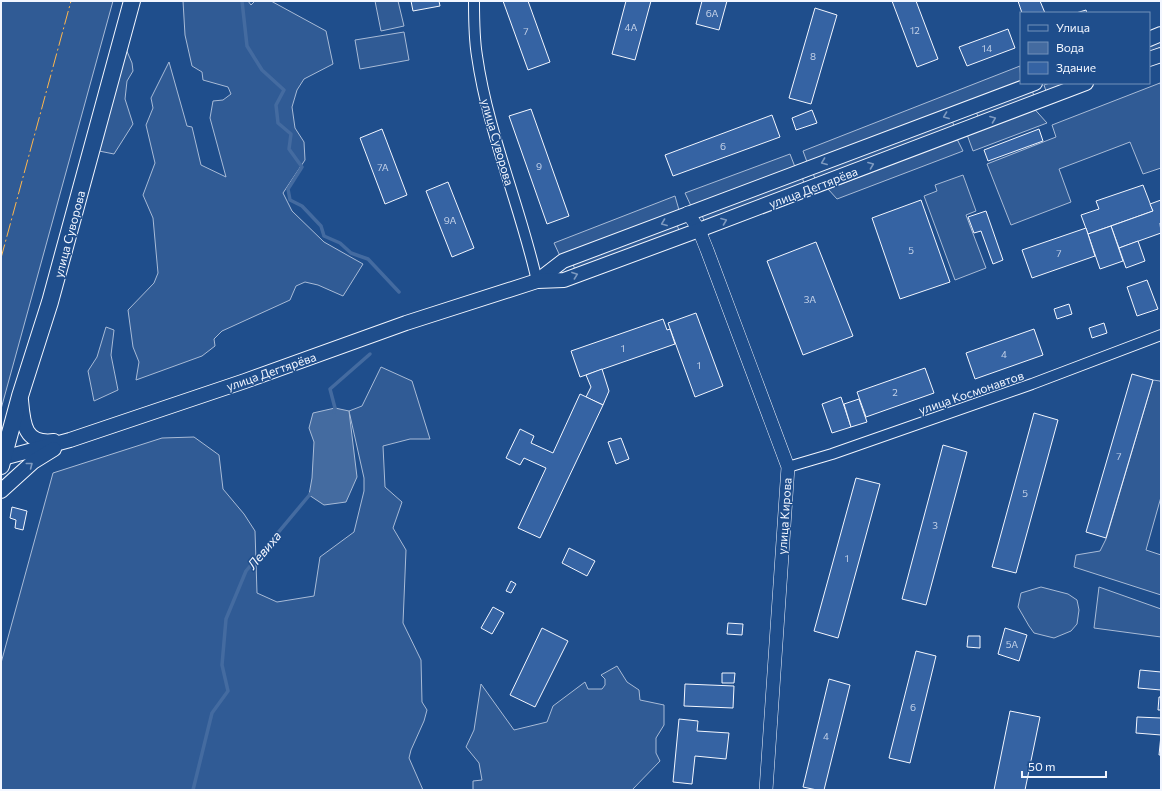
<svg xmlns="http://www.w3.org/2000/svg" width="1162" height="791" font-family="Commissioner,sans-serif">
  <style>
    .built { fill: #305b95; stroke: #a8bbd7 }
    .water { fill: #446ba0; stroke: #a8bbd7 }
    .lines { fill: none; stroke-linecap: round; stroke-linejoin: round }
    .stream { stroke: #446ba0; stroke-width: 3.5 }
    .building { fill: #3563a3; stroke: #f2f6ff }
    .minor-casing { stroke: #f2f6ff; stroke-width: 12 }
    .tertiary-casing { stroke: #f2f6ff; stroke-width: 14 }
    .secondary-casing { stroke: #f2f6ff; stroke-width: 16 }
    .primary-casing { stroke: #f2f6ff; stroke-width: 18 }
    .minor { stroke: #1f4e8c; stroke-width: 10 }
    .tertiary { stroke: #1f4e8c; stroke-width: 13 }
    .secondary { stroke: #1f4e8c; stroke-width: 14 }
    .primary { stroke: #1f4e8c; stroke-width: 16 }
    .power { stroke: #ffb74d; stroke-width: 1; stroke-dasharray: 14 3 2 3; stroke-linecap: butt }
    .oneway { stroke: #7e9ac0 }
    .labels { text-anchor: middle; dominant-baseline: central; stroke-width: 3; stroke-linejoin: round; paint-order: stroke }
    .number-label { font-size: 10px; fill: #c3d1e8 }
    .street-label { font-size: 12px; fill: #f2f6ff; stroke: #1f4e8c }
    .water-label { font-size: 13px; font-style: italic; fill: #f2f6ff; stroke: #1f4e8c }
  </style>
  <rect width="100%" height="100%" fill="#1f4e8c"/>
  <g class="built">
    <path d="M1,1H113L1,409Z"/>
    <path d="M183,1H248L251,5L255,1H271L326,31L333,64L304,79L297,90L292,107L295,128L304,142L305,160L283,193L292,211L324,242L363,264L343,296L318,285L305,282L296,286L290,300L222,331L214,339L215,346L202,356L136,380L139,362L133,347L128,310L154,283L158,273L153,218L143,195L155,163L146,125L153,108L151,98L169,62L187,126L192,127L201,165L226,177L210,118L213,101L223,100L231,94L228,87L203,80L202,72L192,66L185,35Z"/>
    <path d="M375,1H398L404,26L381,31Z"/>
    <path d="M404,32L409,60L360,69L355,40Z"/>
    <path d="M1161,41V47L1149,52V45Z"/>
    <path d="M126,49L132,63L133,71L127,81L125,99L133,124L114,154L99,151Z"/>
    <path d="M1020,66L1021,82L807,162L803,151Z"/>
    <path d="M1050,83H1067L1046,91L1044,85Z"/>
    <path d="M1160,83L1161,87V168L1143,174L1130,142L1059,169L1071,202L1011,225L987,164L1056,137L1052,125Z"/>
    <path d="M1032,90L1034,96L978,117L976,111Z"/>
    <path d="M1030,104L1047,123L973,151L965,129Z"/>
    <path d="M952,120L954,126L815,179L813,173Z"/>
    <path d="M957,139L963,151L837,199L828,189Z"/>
    <path d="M790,154L795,167L691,206L685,193Z"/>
    <path d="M963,175L976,211L966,215L986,268L955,280L924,196L937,191L935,185Z"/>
    <path d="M802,177L804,183L704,221L702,215Z"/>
    <path d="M675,196L679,210L560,256L554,243Z"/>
    <path d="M677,225L679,230L575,270L573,264Z"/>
    <path d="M106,327L114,330L111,355L118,390L94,401L88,371L97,357Z"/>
    <path d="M381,367L412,381L430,439H410L383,446L385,487L402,502L393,528L406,550L403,623L421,660L422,702L427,710L424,721L411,750L409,758L423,790H1V663L53,473L162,438L194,437L219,455L223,489L244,514L255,531L257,593L277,602L314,596L320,557L354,532L364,491V478L349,411L362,406Z"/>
    <path d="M1153,380L1160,381L1161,384V497L1146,550L1161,555V595L1074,567L1076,555L1100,551L1106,539Z"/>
    <path d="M1041,587L1068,594L1077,600L1079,610L1077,624L1071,631L1054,638L1034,633L1029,626L1018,607L1021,593Z"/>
    <path d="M1099,587L1161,609V637L1094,628Z"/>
    <path d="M617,666L627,682L639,690L640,700L664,705V725L656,738V753L660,761L632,790H473V781L482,780L479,763L466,747L474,730L481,684L514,730L547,722L553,706L585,682L588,689H602L605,685V679L601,675Z"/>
  </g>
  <path class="water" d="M335,408L349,411L357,477L346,502L324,505L309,495L312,478L314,442L309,428L313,413Z"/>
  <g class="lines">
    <g class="stream">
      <path d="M242,1L247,46L262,70L284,90L276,105L278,123L291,134L289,149L302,167L288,189L290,200L302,206L321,226L324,236L340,243L351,253L368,259L399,292"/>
      <path d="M334,412L335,408L330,389L370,354"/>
      <path d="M193,790L212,713L228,691L222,665L226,619L246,571L312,492"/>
    </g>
  </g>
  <g class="building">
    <path d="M411,1H439L440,6L413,11Z"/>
    <path d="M503,1H528L550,62L528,70Z"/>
    <path d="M626,1H651L635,60L612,54Z"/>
    <path d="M702,1H727L719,30L696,24Z"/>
    <path d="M892,1H916L938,59L917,67Z"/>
    <path d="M1018,1H1040L1045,13H1022Z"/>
    <path d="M815,8L837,15L811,104L789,98Z"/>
    <path d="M1086,10L1087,13H1076Z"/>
    <path d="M1008,29L1015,48L967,66L959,47Z"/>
    <path d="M531,109L569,216L547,224L509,116Z"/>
    <path d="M812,110L817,123L796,130L792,118Z"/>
    <path d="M772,115L780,137L673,176L665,155Z"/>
    <path d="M382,129L407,195L385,204L360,138Z"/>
    <path d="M1039,129L1043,141L988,161L984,150Z"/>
    <path d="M448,182L474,248L452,257L426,191Z"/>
    <path d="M1143,185L1153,211L1088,234L1081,215L1099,209L1096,201Z"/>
    <path d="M921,200L950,282L900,299L872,218Z"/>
    <path d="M1161,200V223H1160L1161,233L1119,248L1111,226L1153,211L1150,204Z"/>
    <path d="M986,211L1003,260L993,264L981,231L974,233L968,217Z"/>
    <path d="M1111,226L1123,261L1100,269L1088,234Z"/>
    <path d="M1086,228L1095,256L1032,278L1022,250Z"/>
    <path d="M1138,241L1145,261L1126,268L1119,248Z"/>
    <path d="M816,242L853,336L803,355L767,261Z"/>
    <path d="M1147,280L1158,309L1137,316L1127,287Z"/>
    <path d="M1069,304L1072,314L1057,319L1054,309Z"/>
    <path d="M696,313L723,386L695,397L668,323Z"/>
    <path d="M663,319L667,330L670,329L675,344L580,377L571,351Z"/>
    <path d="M1104,323L1107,333L1092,338L1089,328Z"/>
    <path d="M1034,329L1043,355L975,379L966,353Z"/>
    <path d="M925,368L934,393L866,417L857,392Z"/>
    <path d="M602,369L609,391L603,405L586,397L591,387L586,375Z"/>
    <path d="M1132,374L1153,380L1106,538L1086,532Z"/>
    <path d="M580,394L603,405L540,538L518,528L546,468L524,458L520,465L506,458L520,429L534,436L531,443L553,453Z"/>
    <path d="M841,397L851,427L832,433L822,404Z"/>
    <path d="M859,399L867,422L851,427L844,404Z"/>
    <path d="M1034,413L1058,420L1016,573L992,567Z"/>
    <path d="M621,438L629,459L616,464L608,442Z"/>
    <path d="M943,445L967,452L926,605L902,599Z"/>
    <path d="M856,478L880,484L838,638L814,631Z"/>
    <path d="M12,507L27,511L23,530L15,528L16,520L10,518Z"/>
    <path d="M569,548L595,561L587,576L562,563Z"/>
    <path d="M511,581L516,584L511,593L506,591Z"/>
    <path d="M493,607L504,613L492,634L481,628Z"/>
    <path d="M728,623L743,624L742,635L727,634Z"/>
    <path d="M542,628L568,641L535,707L510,695Z"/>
    <path d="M1005,628L1027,635L1019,661L998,654Z"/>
    <path d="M968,636H980V648L967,647Z"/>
    <path d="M916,651L936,656L910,763L889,758Z"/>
    <path d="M1140,670L1161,672V690L1138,688Z"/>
    <path d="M722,673H735L734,683H722Z"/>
    <path d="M829,679L850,685L824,790H817L803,787Z"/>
    <path d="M685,684L734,686L733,708L684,706Z"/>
    <path d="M1159,697H1161V710H1158Z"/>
    <path d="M1010,711L1040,717L1025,790H994Z"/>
    <path d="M1137,717L1161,718V755H1159L1161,735L1136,733Z"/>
    <path d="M679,719L698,721L697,731L729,733L726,759L695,756L692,784L673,782Z"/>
  </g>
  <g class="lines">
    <defs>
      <g id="minor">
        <path d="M474,1C474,19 474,38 477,56C488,133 520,205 537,281"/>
        <path d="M788,467L832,454L1032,384L1161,335"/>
      </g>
      <path id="tertiary" d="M688,213L699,230L707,250L788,467L766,790"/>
      <g id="secondary">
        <path d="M1149,39L1161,34"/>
        <path d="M1149,59L1161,55"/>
        <path d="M537,281L563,261L1035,83"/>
        <path d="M21,400C23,423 24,445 54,441"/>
        <path d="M3,458L70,440L245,381L406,323L537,281L564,280L699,230L1086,83"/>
        <path d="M1,491L33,462L54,449"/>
      </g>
      <path id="primary" d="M1,466L20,396L50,302L132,1"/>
    </defs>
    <use href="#minor" class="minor-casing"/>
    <use href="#tertiary" class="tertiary-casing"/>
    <use href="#secondary" class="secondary-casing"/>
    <use href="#primary" class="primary-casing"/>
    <use href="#minor" class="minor"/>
    <use href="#tertiary" class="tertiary"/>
    <use href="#secondary" class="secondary"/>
    <use href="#primary" class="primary"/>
    <path class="power" d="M1,258L71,1"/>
  </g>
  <defs><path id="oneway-chevron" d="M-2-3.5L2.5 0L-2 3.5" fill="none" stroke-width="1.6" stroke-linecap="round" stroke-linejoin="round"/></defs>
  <g class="oneway">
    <use href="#oneway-chevron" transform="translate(946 116) rotate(159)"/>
    <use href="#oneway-chevron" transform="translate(993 119) rotate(-21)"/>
    <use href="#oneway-chevron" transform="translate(824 162) rotate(159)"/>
    <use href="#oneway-chevron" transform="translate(871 165) rotate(-21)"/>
    <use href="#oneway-chevron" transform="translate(724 221) rotate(-21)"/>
    <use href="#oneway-chevron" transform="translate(664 223) rotate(159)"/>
    <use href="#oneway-chevron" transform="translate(575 275) rotate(-20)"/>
    <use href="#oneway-chevron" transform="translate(30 465) rotate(-38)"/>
  </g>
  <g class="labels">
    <g class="number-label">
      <text x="712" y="13">6А</text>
      <text x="631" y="27">4А</text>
      <text x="915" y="30">12</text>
      <text x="526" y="31">7</text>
      <text x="987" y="48">14</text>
      <text x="813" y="56">8</text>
      <text x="723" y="146">6</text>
      <text x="539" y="166">9</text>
      <text x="383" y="167">7А</text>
      <text x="450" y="220">9А</text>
      <text x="911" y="250">5</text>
      <text x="1059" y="253">7</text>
      <text x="810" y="299">3А</text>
      <text x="623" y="348">1</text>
      <text x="1004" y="354">4</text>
      <text x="699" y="365">1</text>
      <text x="895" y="392">2</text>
      <text x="1119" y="456">7</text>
      <text x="1025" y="493">5</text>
      <text x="935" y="525">3</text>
      <text x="847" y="558">1</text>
      <text x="1012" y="644">5А</text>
      <text x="913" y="707">6</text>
      <text x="826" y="736">4</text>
    </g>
    <g class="street-label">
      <text transform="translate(498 142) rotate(74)">улица Суворова</text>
      <text transform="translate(813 187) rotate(-21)">улица Дегтярёва</text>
      <text transform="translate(69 234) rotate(-75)">улица Суворова</text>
      <text transform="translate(271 371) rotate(-19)">улица Дегтярёва</text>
      <text transform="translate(971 392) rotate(-19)">улица Космонавтов</text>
      <text transform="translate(784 516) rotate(-86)">улица Кирова</text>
    </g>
    <g class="water-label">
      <text transform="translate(264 550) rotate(-50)">Левиха</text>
    </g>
  </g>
  <rect width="1162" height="791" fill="none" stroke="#f2f6ff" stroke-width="4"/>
  <rect x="1020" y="12" width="130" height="72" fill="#1f4e8c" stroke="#7391ba"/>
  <rect x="1028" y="25" width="20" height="6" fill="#1f4e8c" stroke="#7391ba"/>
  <text x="1056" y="32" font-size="12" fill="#f2f6ff">Улица</text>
  <rect x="1028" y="42" width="20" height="12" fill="#446ba0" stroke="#7391ba"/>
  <text x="1056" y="52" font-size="12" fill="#f2f6ff">Вода</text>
  <rect x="1028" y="62" width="20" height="12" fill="#3563a3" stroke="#7391ba"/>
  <text x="1056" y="72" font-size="12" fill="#f2f6ff">Здание</text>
  <path d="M1022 771v6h84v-6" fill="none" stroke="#f2f6ff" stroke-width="2"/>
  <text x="1028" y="771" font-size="12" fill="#f2f6ff" stroke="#1f4e8c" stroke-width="3" paint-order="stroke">50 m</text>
</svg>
